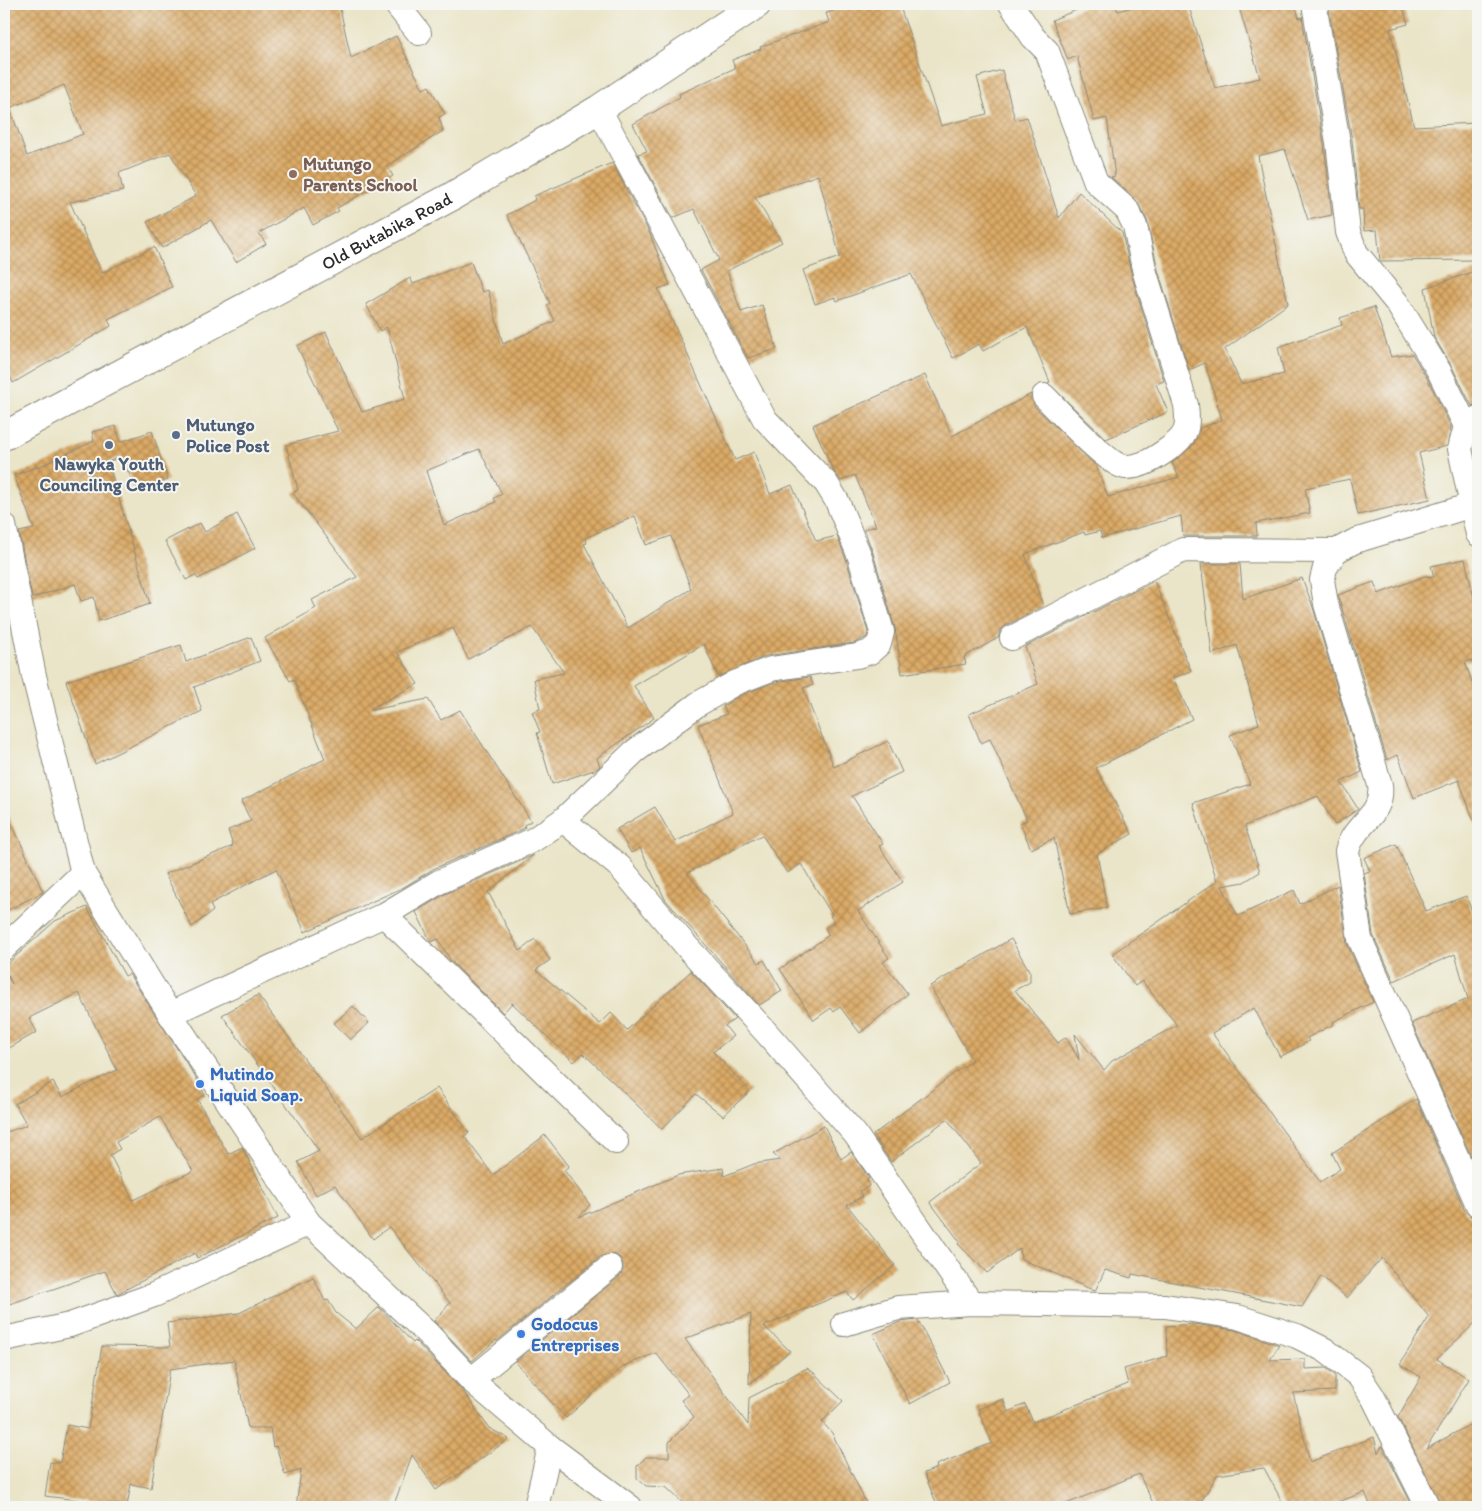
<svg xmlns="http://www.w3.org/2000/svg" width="1482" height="1511" font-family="Itim,sans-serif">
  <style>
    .building { fill: url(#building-cross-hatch); fill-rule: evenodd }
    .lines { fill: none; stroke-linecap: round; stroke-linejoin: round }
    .minor-casing { stroke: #8a887a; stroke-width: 26 }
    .secondary-casing { stroke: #8a887a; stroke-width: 30 }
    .minor { stroke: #fff; stroke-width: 24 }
    .secondary { stroke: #fff; stroke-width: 28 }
    .education-dot { fill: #8d6e63; stroke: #f6f6f2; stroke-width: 2 }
    .service-dot { fill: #5c6f8a; stroke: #f6f6f2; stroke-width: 2 }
    .shop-dot { fill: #3f7fe0; stroke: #f6f6f2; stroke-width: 2 }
    .labels { text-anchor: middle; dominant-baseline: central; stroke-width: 4; stroke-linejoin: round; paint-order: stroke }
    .education-label { font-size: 18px; font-weight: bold; fill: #785e54; stroke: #f6f6f2; text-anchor: start }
    .street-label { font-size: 18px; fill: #2b2b2b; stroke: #f6f6f2 }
    .service-label { font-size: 18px; font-weight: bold; fill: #4e5e75; stroke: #f6f6f2; text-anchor: start }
    .shop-label { font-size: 18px; font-weight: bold; fill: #366cbe; stroke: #f6f6f2; text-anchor: start }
  </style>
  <defs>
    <pattern id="building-cross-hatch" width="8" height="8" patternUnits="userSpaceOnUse" patternTransform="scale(1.25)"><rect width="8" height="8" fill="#dbaa66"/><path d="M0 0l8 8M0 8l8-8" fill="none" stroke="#b28b54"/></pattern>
  </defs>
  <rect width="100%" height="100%" fill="#f6f6f2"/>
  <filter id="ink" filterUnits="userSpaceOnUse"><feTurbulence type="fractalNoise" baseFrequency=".02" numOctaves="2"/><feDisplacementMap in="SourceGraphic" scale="10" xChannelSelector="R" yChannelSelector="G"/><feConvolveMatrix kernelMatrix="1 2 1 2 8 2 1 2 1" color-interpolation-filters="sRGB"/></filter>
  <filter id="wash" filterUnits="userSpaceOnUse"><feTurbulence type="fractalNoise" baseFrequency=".0096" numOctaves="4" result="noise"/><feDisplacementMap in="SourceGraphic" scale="20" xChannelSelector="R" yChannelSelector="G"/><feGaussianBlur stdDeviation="1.12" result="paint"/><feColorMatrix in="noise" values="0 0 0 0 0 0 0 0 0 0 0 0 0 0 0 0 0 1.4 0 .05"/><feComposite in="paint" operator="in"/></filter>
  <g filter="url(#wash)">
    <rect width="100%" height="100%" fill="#eae5c8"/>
    <g id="blocks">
      <g class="building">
        <path d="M4,4H339L351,58L396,36L423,89L429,86L445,114L439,117L443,131L387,166L393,176L337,208L339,211L313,225L304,208L259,233L266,244L236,262L211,220L162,248L147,222L196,196L170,153L119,173L123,191L70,202L102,273L154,247L172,287L108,319L111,326L13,383L4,363ZM64,85L83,134L27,156L10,108Z"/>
        <path d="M861,4H899L941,126L987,114L977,77L1002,70L1015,120L1027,117L1059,218L1079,192L1122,233L1132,277L1164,381L1156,384L1168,412L1106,439L1048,383L1050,382L1027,327L983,351L979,344L953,358L911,274L837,301L835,297L815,304L803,270L840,257L818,175L755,197L782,242L727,271L741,312L762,305L777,349L748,358L701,270L719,260L694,209L673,218L638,154L647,151L633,124L680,97L679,94L735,68L732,60L761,49L760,47L829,22L826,13Z"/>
        <path d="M1091,4H1115L1118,11L1142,4H1188L1215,88L1260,78L1238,4H1295L1299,18L1302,17L1324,144L1332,215L1308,220L1285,149L1258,156L1288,304L1225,349L1241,384L1284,374L1278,347L1342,325L1340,318L1374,307L1391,357L1412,354L1427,378L1451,427L1447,446L1419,453L1430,499L1358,515L1350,479L1305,488L1310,513L1256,523L1257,536H1183L1181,516L1102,538L1100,531L1085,535L1084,532L1025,554L1043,606L1005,626L1000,631L998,638L964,657L966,664L902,674L895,628L873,553L864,529L876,526L855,475L841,481L833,470L813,425L925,375L952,436L1031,394L1034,406L1096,466L1108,497L1179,477L1172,463L1193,445L1200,428L1222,420L1205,363L1189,370L1158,270L1147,220L1136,200L1111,177L1115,176L1107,118L1094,121L1077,56L1068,60L1052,20Z"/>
        <path d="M1353,4H1402L1408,24L1390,29L1414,126L1476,123L1478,163V260L1380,261L1377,230L1364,231L1363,209H1359L1352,140L1329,10Z"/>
        <path d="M612,163L650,234L670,285L658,289L735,460L754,452L770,494L792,485L816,541L837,536L847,562L868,632L867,637L854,643L766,656L718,677L704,644L634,686L654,718L597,758L600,766L597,769L552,784L537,733L540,732L532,712L540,709L534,679L564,673L532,627L468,659L453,628L397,652L418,684L371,708V710L428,699L441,720L460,710L531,821L524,825L525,828L433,869L404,887L305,932L276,869L210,904L213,911L192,927L165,874L233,846L228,830L251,821L241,801L325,759L294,679L290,681L265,638L316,608L312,600L357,577L293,493L298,490L286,445L338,431L297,346L326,332L362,412L405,399L387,327L380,331L366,304L410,278L413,284L471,262L482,292L488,290L503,344L555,321L547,305L550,303L507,215L535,200L534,196ZM479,449L502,494L494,498L496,502L444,525L426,471ZM635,516L646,545L671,536L691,589L628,628L584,544L587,543L585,538Z"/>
        <path d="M1478,270V404L1472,406L1451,365L1434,337L1425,288Z"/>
        <path d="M116,426L120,442L152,431L168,480L138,490L120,457L108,462L150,604L99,621L94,597L81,601L75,584L32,598L19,532L34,529L14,475L45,464L94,441L92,432Z"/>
        <path d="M237,514L255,548L198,579L195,575L186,580L165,541L200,523L205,532Z"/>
        <path d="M1465,559L1478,616V659L1465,662L1478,699V824H1475L1459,780L1414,798L1398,755L1387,760L1338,595L1374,582L1378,594L1425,576L1434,577L1431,566Z"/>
        <path d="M1201,564H1240L1243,599L1302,578L1312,604L1362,772L1341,782L1358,809L1335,825L1318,796L1245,826L1260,872L1244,882L1222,886L1238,916L1294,890L1300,904L1338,885L1347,944L1373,1002L1333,1022L1334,1024L1307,1038L1309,1041L1280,1057L1254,1008L1212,1033L1320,1182L1340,1169L1332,1153L1416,1099L1465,1211L1470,1216L1478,1218V1320L1437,1359L1469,1379L1426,1449L1478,1420V1507H1442L1398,1417L1421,1377L1400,1364L1429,1317L1382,1258L1347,1298L1321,1276L1302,1307L1132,1274L1131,1278L1105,1270L1095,1291L1021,1259L1020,1248L987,1273L958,1244L960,1242L930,1202L981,1163L947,1119L891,1162L873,1135L972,1060L930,986L1011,939L1030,972V982L1015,990L1058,1043L1066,1037L1079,1060L1075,1034L1104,1070L1112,1061L1177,1025L1142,981L1135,986L1112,954L1217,881L1193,803L1250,784L1230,735L1259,724L1237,645L1212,654Z"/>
        <path d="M1154,581L1191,671L1173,678L1192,719L1096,768L1132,834L1097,854L1107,908L1070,914L1054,838L1031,849L1020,823L1027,820L990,739L981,743L969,714L1038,684L1025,647Z"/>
        <path d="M251,637L260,661L194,687L202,711L95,764L66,681L181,645L186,662Z"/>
        <path d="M810,677L813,685L803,688L834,767L888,741L902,772L852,796L883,844L879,846L903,882L858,911L889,958L883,962L908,994L860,1033L840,1007L834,1012L831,1008L814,1020L780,969L829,935L825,928L834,922L830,916L832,915L801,864L787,873L762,835L687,873L759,963L764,960L782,991L759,1005L665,899L640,848L631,853L617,829L655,807L675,842L733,813L698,725L727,714L723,706L741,695L775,682Z"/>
        <path d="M4,806L43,892L4,912Z"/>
        <path d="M1396,844L1426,911L1466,896L1478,927V1172L1412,1023L1468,999L1455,954L1394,981L1373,935L1364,873L1370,871L1364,858Z"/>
        <path d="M534,855L488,892L520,951L535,939L550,960L536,970L600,1024L611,1013L627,1030L691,971L735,1019L725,1026L733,1036L713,1052L750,1091L723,1116L696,1094L662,1129L583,1053L574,1062L512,1003L503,1013L451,961L438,939L431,942L416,912L445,894Z"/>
        <path d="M87,907L125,976L129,974L196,1078L205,1095L197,1099L228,1154L242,1147L278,1218L197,1258L195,1253L117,1294L105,1271L4,1306V1133L27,1125L15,1104L53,1082L62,1097L117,1070L79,993L29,1018L37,1032L4,1051V970L12,984L4,967L55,921ZM160,1117L193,1171L133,1200L110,1155L120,1149L116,1142Z"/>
        <path d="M258,995L362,1138L437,1088L469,1133L464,1136L493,1175L545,1135L569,1166L564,1170L590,1205L579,1217L678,1175L723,1168L724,1176L754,1164L780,1160L773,1154L824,1126L841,1159L851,1152L869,1178L867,1180L869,1186L860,1191L863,1196L847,1205L895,1265L853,1300L847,1292L764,1326L790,1351L749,1384L751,1314L685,1339L748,1425L749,1398L807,1368L814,1373L843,1401L822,1422L832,1433L868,1507H687L666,1487L646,1486L637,1478V1466L646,1457H669V1442L694,1417L681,1400L689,1395L656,1353L624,1366L566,1418L515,1362L619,1277L623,1271V1264L620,1258L614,1254L601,1256L497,1341L496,1340L472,1361L434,1321L450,1303L389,1227L373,1239L335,1185L316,1195L298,1162L319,1151L222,1015Z"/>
        <path d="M353,1006L369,1023L350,1040L334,1023Z"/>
        <path d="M313,1277L325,1301L328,1300L336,1313L356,1329L379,1307L413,1343L415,1341L417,1343L463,1391L489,1428L509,1439L436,1490L412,1455L393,1507H296L301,1470L285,1475L276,1446L273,1447L270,1428H248L234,1360L170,1369L151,1488L131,1484L127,1506L45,1496L50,1462L60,1463L67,1425L88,1429L102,1346L170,1347L167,1323L239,1313Z"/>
        <path d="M918,1320L950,1382L910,1404L873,1334L900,1322Z"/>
        <path d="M1193,1324L1235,1330L1279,1345L1270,1360L1305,1359V1369L1326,1368L1335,1375V1391L1293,1393L1310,1462L1374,1437L1378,1453L1382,1446L1413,1507H1371L1365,1492L1324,1507H1285L1264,1468L1217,1475L1198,1507H1155L1139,1474L1059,1507H938L924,1473L937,1468L936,1465L992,1443L978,1409L1003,1399L1008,1412L1025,1404L1033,1422L1128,1384L1124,1369L1167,1356L1166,1326Z"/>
      </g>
    </g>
  </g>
  <g filter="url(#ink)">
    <use href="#blocks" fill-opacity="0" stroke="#8a887a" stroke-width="1"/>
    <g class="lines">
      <defs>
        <g id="minor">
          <path d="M396,4L419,33"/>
          <path d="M1011,4L1033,37L1047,51L1096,182L1127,210L1135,226L1145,273L1186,405C1189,429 1187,436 1167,450C1154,459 1142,467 1125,467C1109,466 1058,410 1044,396"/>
          <path d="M1314,4L1338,142L1348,232L1356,253L1397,303L1439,371L1466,426"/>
          <path d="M1478,418L1466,426L1460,449L1478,534"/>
          <path d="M1472,505L1355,541L1336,551L1325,568L1322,580L1326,604L1380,785C1384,817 1355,821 1347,851L1360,939L1478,1205"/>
          <path d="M4,525L34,676L83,873L170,1014L309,1223L427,1333L471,1380L550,1447L630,1507"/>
          <path d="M1012,638L1183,550L1336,551"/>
          <path d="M563,820L620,867L688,948L764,1030L855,1134L971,1303"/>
          <path d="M384,915L616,1142"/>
          <path d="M4,948L83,873"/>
          <path d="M170,1014L384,915L439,882L533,840L563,820L634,752L698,704L735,683L771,669L857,656L870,652L879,644L882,632L860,557L837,501L826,483L764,418L599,109"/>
          <path d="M844,1324L898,1308L971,1303L1165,1306L1238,1317L1297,1336L1325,1350L1359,1376L1373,1397L1428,1507"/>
          <path d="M4,1339L70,1325L154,1295L309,1223"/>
          <path d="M471,1380L610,1267"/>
          <path d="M536,1507L550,1447"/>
        </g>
        <g id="secondary">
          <path id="s1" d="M4,436L451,197L599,109L757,4"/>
        </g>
      </defs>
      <use href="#minor" class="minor-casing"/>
      <use href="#secondary" class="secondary-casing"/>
      <use href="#minor" class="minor"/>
      <use href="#secondary" class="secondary"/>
    </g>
  </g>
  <circle class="education-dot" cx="293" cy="174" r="5"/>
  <g class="service-dot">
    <circle cx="176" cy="435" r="5"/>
    <circle cx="109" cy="445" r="5"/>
  </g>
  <g class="shop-dot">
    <circle cx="200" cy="1084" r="5"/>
    <circle cx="521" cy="1334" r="5"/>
  </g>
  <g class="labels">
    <g class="education-label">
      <text x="303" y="164">Mutungo<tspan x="303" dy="21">Parents School</tspan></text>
    </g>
    <g class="street-label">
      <text stroke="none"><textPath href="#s1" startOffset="434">Old Butabika Road</textPath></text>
    </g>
    <g class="service-label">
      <text x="186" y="425">Mutungo<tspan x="186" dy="21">Police Post</tspan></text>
      <text x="109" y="464" text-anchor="middle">Nawyka Youth<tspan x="109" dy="21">Counciling Center</tspan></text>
    </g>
    <g class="shop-label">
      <text x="210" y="1074">Mutindo<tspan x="210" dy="21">Liquid Soap.</tspan></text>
      <text x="531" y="1324">Godocus<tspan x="531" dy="21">Entreprises</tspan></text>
    </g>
  </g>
  <rect width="1482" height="1511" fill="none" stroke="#f6f6f2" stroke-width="20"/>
</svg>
